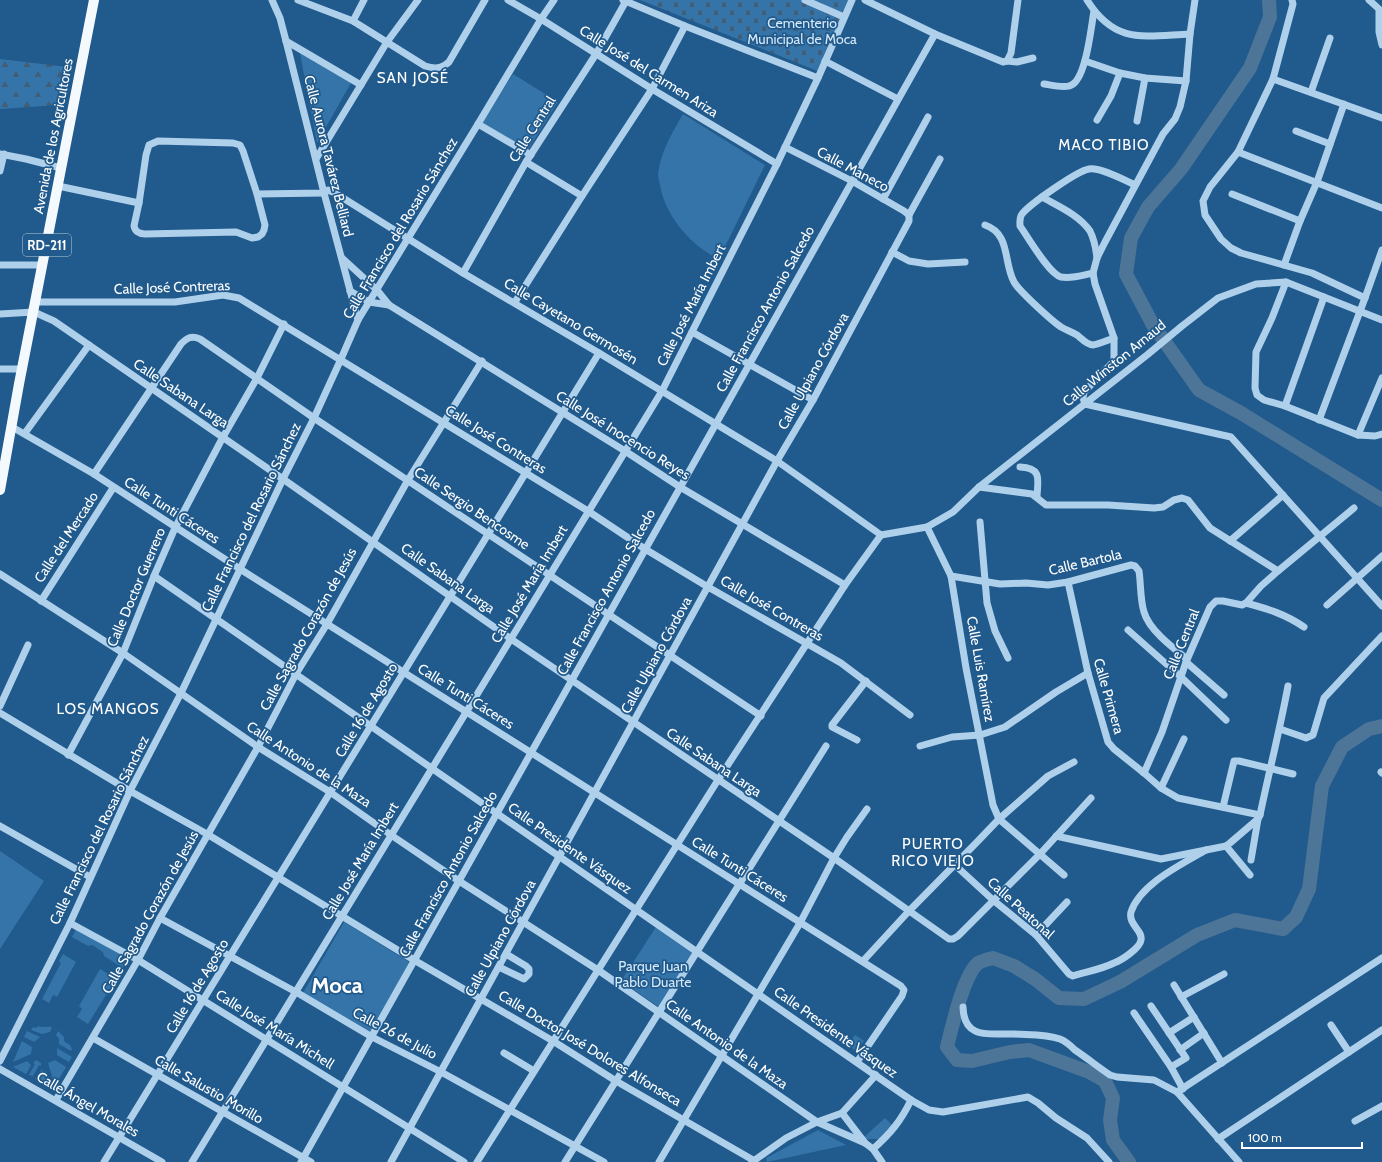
<svg xmlns="http://www.w3.org/2000/svg" width="1382" height="1162" font-family="Cabin,sans-serif">
  <style>
    .forest { fill: url(#forest-firs) }
    .cemetery { fill: url(#cemetery-stones) }
    .park { fill: #3574a9 }
    .lines { fill: none; stroke-linecap: round; stroke-linejoin: round }
    .river { stroke: #4d7598; stroke-width: 14 }
    .minor { stroke: #afd0eb; stroke-width: 7 }
    .major { stroke: #f4f9fe; stroke-width: 10 }
    .labels { text-anchor: middle; dominant-baseline: central; stroke-width: 3.5; stroke-linejoin: round; paint-order: stroke }
    .shield { fill: #215a8c; stroke: #bccedc; stroke-width: 1 }
    .shield-label { font-size: 13px; font-weight: bold; fill: #fff }
    .park-label { font-size: 14px; fill: #d4e8f8; stroke: #215a8c }
    .street-label { font-size: 14px; fill: #fff; stroke: #215a8c }
    .neighbourhood-label { font-size: 15px; letter-spacing: 1px; fill: #fff; stroke: #215a8c }
    .town-label { font-size: 22px; font-weight: bold; fill: #fff; stroke: #215a8c }
  </style>
  <defs>
    <pattern id="forest-firs" width="22" height="20" patternUnits="userSpaceOnUse"><rect width="22" height="20" fill="#3574a9"/><path d="M5 1l3.5 6h-7zM16 11l3.5 6h-7z" fill="#425e76"/></pattern>
    <pattern id="cemetery-stones" width="16" height="16" patternUnits="userSpaceOnUse"><rect width="16" height="16" fill="#3574a9"/><path d="M2 7V4a2 2 0 0 1 4 0v3zM10 15v-3a2 2 0 0 1 4 0v3z" fill="#425e76"/></pattern>
  </defs>
  <rect width="100%" height="100%" fill="#215a8c"/>
  <path class="forest" d="M0,59L67,67L64,86L58,105L0,109Z"/>
  <path class="cemetery" d="M640,0H850L820,72Z"/>
  <g class="park">
    <path d="M300,53L351,83L317,143Z"/>
    <path d="M513,74L558,102L528,150L482,123Z"/>
    <path d="M683,114L765,165L719,259C691,246 665,216 660,185C659,181 658,177 658,173C661,151 672,133 683,114Z"/>
    <path d="M0,851L44,881L0,949Z"/>
    <path d="M344,922L409,962L371,1033L303,993Z"/>
    <path d="M656,927L694,952L659,1007L621,981Z"/>
    <path d="M76,929L128,959L123,968L104,956L103,952L92,945L88,946L72,937Z"/>
    <path d="M63,954L76,962L57,997L53,995L49,1003L42,999L61,963L59,961Z"/>
    <path d="M100,969L116,979L88,1024L77,1017L82,1009L79,1006Z"/>
    <path d="M38,1026C43,1028 47,1026 52,1027L50,1032L42,1034L31,1030L33,1027L36,1028Z"/>
    <path d="M27,1031L40,1037L34,1042L24,1037Z"/>
    <path d="M58,1031L64,1037V1041L70,1045L72,1049L71,1051L59,1044V1039L56,1035Z"/>
    <path d="M855,1035L864,1041L856,1051L848,1045Z"/>
    <path d="M22,1041L32,1047L31,1054L13,1062Z"/>
    <path d="M57,1048L72,1057L69,1062L57,1055Z"/>
    <path d="M36,1060L41,1063V1066L39,1065L33,1076L29,1075L35,1064L33,1063Z"/>
    <path d="M55,1060L66,1067L55,1086L48,1063Z"/>
    <path d="M27,1061L31,1065L26,1074L13,1067Z"/>
    <path d="M41,1070L47,1072L51,1087L35,1079Z"/>
    <path d="M885,1118L894,1127L881,1139H866L864,1137Z"/>
    <path d="M818,1130L846,1145L767,1162L766,1158Z"/>
  </g>
  <g class="lines">
    <g class="river">
      <path d="M1269,0L1270,17L1250,68L1181,169L1148,207L1131,238L1126,274L1153,325L1199,390L1241,413L1382,500"/>
      <path d="M1129,1162L1113,1140L1110,1120L1113,1098L1105,1081L1089,1072L1029,1050L1010,1052L972,1061L957,1060L947,1047C952,1027 963,976 978,963C982,961 989,959 993,958L1014,966L1035,979L1059,998L1084,999L1120,982L1197,935L1235,920L1283,929L1296,917L1309,889L1322,786L1342,747L1369,729L1382,726"/>
    </g>
    <g class="minor">
      <path d="M272,0L280,18L286,41L324,193L358,320"/>
      <path d="M298,0L353,21L425,66C435,69 441,69 449,62L485,0"/>
      <path d="M508,0L541,19L652,89L777,164"/>
      <path d="M623,0L685,26L818,78"/>
      <path d="M805,0L844,17"/>
      <path d="M865,0L935,34L1003,62L1007,61L1011,53L1018,0"/>
      <path d="M1087,0C1115,45 1144,36 1190,34"/>
      <path d="M1195,0L1190,34L1186,81L1180,107L1175,119L1163,134L1105,242L1097,258L1093,273L1095,284L1114,338V361L1084,392L1083,398L1085,404L1231,437L1382,606"/>
      <path d="M1292,0L1293,4L1273,79L1238,152L1210,187L1203,201L1205,215L1221,239L1231,248L1241,253L1312,273L1365,298"/>
      <path d="M1369,0L1379,9V32L1382,45"/>
      <path d="M353,21L364,0"/>
      <path d="M286,41L361,85"/>
      <path d="M825,61L898,99"/>
      <path d="M1007,61L1017,62L1033,58"/>
      <path d="M1085,61L1120,73L1145,78L1186,81"/>
      <path d="M1273,79L1382,118"/>
      <path d="M1044,84C1051,85 1062,88 1069,86C1086,83 1091,27 1094,11"/>
      <path d="M1311,92L1330,38"/>
      <path d="M1097,120L1111,96L1120,73"/>
      <path d="M1137,121L1145,78"/>
      <path d="M478,124L531,155"/>
      <path d="M1296,131L1330,144"/>
      <path d="M158,141L233,143L240,145L243,151L257,194L265,225L264,230L262,234L258,237L252,238L236,232L145,234C139,234 135,231 134,226L139,203L146,155L149,145Z"/>
      <path d="M785,147L852,181L904,211L909,215"/>
      <path d="M1238,152L1382,208"/>
      <path d="M0,154L26,159L61,168"/>
      <path d="M316,159L387,42L418,0"/>
      <path d="M526,162L582,196"/>
      <path d="M0,171L4,154"/>
      <path d="M58,186L139,203"/>
      <path d="M257,194L324,193L328,190L335,193L463,273L599,353L777,461L881,535"/>
      <path d="M1232,194L1300,221"/>
      <path d="M1042,197C1058,206 1079,215 1090,231C1094,239 1096,249 1097,258"/>
      <path d="M883,199L928,117"/>
      <path d="M985,225C1011,234 1003,262 1014,282C1019,291 1052,321 1061,327C1066,330 1072,332 1077,335C1082,339 1087,345 1093,345C1100,344 1108,340 1114,338"/>
      <path d="M892,252L909,261L928,264L965,262"/>
      <path d="M342,258L377,290L389,305L625,451L680,487L845,585"/>
      <path d="M0,265H43"/>
      <path d="M1284,265L1300,221L1317,182L1344,104"/>
      <path d="M463,273L526,162L596,54L626,1"/>
      <path d="M1093,273C1083,275 1072,279 1061,277C1049,274 1028,237 1020,226C1020,221 1019,218 1022,214C1030,204 1077,171 1089,169C1100,167 1124,180 1135,185"/>
      <path d="M1286,282L1272,318L1256,352L1255,388L1257,395L1264,400L1285,406L1358,435L1375,436L1382,434"/>
      <path d="M350,291L369,302L389,305"/>
      <path d="M36,302H175L223,295L239,298L588,511L645,549L708,587L841,663L910,715"/>
      <path d="M515,302L582,196L652,89L685,26"/>
      <path d="M0,314L34,312L54,321L283,479L511,639L834,858L949,939H953L958,936L1040,854L1091,798"/>
      <path d="M692,332L813,400"/>
      <path d="M0,369H23"/>
      <path d="M1285,406L1324,297"/>
      <path d="M1319,420L1365,298L1382,250"/>
      <path d="M12,427L94,474L240,569L901,986L904,990L902,996L857,1062"/>
      <path d="M25,433L89,345"/>
      <path d="M1358,435L1382,378"/>
      <path d="M1020,467C1042,468 1038,479 1037,496"/>
      <path d="M94,474L181,344C187,338 191,335 200,339L314,418L761,716"/>
      <path d="M979,487L1032,494L1046,505H1108L1154,508L1163,507L1174,500L1182,498L1188,500L1210,528L1278,571"/>
      <path d="M980,522L987,603L995,631L1008,658"/>
      <path d="M927,527L951,576L966,668L993,805L999,819L1064,875"/>
      <path d="M881,535L927,527L953,512L979,487L1147,355L1182,326L1218,298L1256,284L1286,282L1382,320"/>
      <path d="M1230,541L1283,495"/>
      <path d="M0,574L123,653L258,747L330,792L391,835L459,881L598,970L817,1122L865,1143"/>
      <path d="M154,576L911,1100L929,1110L943,1112L1028,1097L1038,1103L1056,1118L1087,1138L1109,1162"/>
      <path d="M951,576L1000,584L1026,583L1048,585L1068,582L1131,565L1135,566L1139,571C1141,584 1140,599 1144,612C1149,630 1173,648 1187,659"/>
      <path d="M1068,582L1088,673L1108,742L1114,749L1144,773L1161,788L1178,798L1260,815"/>
      <path d="M41,601L113,488"/>
      <path d="M1246,603C1268,609 1285,614 1304,627"/>
      <path d="M1327,605L1382,556"/>
      <path d="M1128,630L1181,677L1226,720"/>
      <path d="M1186,662L1224,695"/>
      <path d="M0,706L28,645"/>
      <path d="M0,713L130,791L207,834L414,960L553,1041L616,1081L753,1160"/>
      <path d="M1280,729L1306,738L1313,735L1324,698L1382,636"/>
      <path d="M857,740L832,727V725L866,681"/>
      <path d="M920,746L952,737L980,735L1005,727L1056,692L1088,673"/>
      <path d="M68,755L123,653L154,576L175,528L223,437L257,378L284,324"/>
      <path d="M1381,772L1382,773"/>
      <path d="M1144,773L1162,732L1186,662L1210,607L1216,601H1223L1242,605L1246,603L1261,586L1278,571L1354,508"/>
      <path d="M1161,788L1184,739"/>
      <path d="M1223,807L1234,761H1239L1293,774"/>
      <path d="M0,826L90,877"/>
      <path d="M1056,836L1161,859L1226,846L1230,843L1258,819L1260,815C1269,772 1280,729 1288,686"/>
      <path d="M1226,846L1250,875"/>
      <path d="M1251,860L1258,819"/>
      <path d="M955,865L993,900L1036,935L1069,974L1073,976C1086,972 1102,969 1114,963C1122,960 1140,948 1141,940C1143,930 1128,925 1131,912C1140,884 1182,864 1206,850"/>
      <path d="M160,918L296,992L372,1037L441,1072L604,1162"/>
      <path d="M70,923L138,960L464,1162"/>
      <path d="M1036,935L1067,902"/>
      <path d="M863,961L909,911L978,841L999,819L1048,776L1074,762"/>
      <path d="M499,967L524,979L529,974V969L526,966L506,954"/>
      <path d="M1174,985L1222,1063"/>
      <path d="M1181,997L1224,974"/>
      <path d="M1151,1006L1186,1058L1171,1067"/>
      <path d="M963,1007C964,1041 991,1033 1014,1034C1029,1035 1046,1034 1060,1039C1065,1041 1071,1046 1075,1050C1087,1058 1098,1067 1110,1075L1117,1077L1154,1080L1177,1092L1239,1162"/>
      <path d="M1134,1013L1171,1067L1183,1089"/>
      <path d="M1331,1025L1349,1052"/>
      <path d="M1169,1033L1194,1017"/>
      <path d="M93,1038L311,1162"/>
      <path d="M1180,1050L1204,1033"/>
      <path d="M504,1053L534,1071"/>
      <path d="M0,1061L70,923L130,791L181,693L283,479L314,418L341,359L358,320L478,124L541,19L554,0"/>
      <path d="M0,1069L162,1162"/>
      <path d="M1177,1092L1382,958"/>
      <path d="M56,1100L138,960L160,918L258,747L296,674L327,624L408,480L482,361"/>
      <path d="M842,1113L865,1143L873,1149L882,1162"/>
      <path d="M1355,1121L1382,1106"/>
      <path d="M1218,1139L1382,1030"/>
      <path d="M873,1149C890,1134 901,1121 911,1100"/>
      <path d="M104,1162L599,353"/>
      <path d="M192,1162L662,391L777,164L818,78L852,0"/>
      <path d="M301,1162L935,34"/>
      <path d="M391,1162L777,461L813,400L909,221V215L940,159"/>
      <path d="M477,1162L718,780L845,585L881,535"/>
      <path d="M565,1162L826,746"/>
      <path d="M659,1162L800,923L834,858L847,837L867,809"/>
      <path d="M752,1162L786,1138L817,1122L842,1113L876,1075"/>
    </g>
    <path class="major" d="M0,490L19,384L94,0"/>
  </g>
  <g class="labels">
    <rect class="shield" x="23" y="234" width="48" height="22" rx="3"/>
    <g class="shield-label">
      <text x="47" y="245">RD-211</text>
    </g>
    <g class="park-label">
      <text x="802" y="23">Cementerio<tspan x="802" dy="16">Municipal de Moca</tspan></text>
      <text x="653" y="966">Parque Juan<tspan x="653" dy="16">Pablo Duarte</tspan></text>
    </g>
    <g class="street-label">
      <text transform="translate(649 71) rotate(32)">Calle José del Carmen Ariza</text>
      <text transform="translate(532 129) rotate(-58)">Calle Central</text>
      <text transform="translate(53 136) rotate(-79)">Avenida de los Agricultores</text>
      <text transform="translate(329 156) rotate(76)">Calle Aurora Tavárez Belliard</text>
      <text transform="translate(853 169) rotate(28)">Calle Maneco</text>
      <text transform="translate(400 228) rotate(-59)">Calle Francisco del Rosario Sánchez</text>
      <text transform="translate(172 287) rotate(-2)">Calle José Contreras</text>
      <text transform="translate(691 305) rotate(-63)">Calle José María Imbert</text>
      <text transform="translate(765 309) rotate(-61)">Calle Francisco Antonio Salcedo</text>
      <text transform="translate(571 321) rotate(31)">Calle Cayetano Germosén</text>
      <text transform="translate(1114 363) rotate(-39)">Calle Winston Arnaud</text>
      <text transform="translate(813 371) rotate(-61)">Calle Ulpiano Córdova</text>
      <text transform="translate(181 393) rotate(34)">Calle Sabana Larga</text>
      <text transform="translate(623 435) rotate(32)">Calle José Inocencio Reyes</text>
      <text transform="translate(496 439) rotate(32)">Calle José Contreras</text>
      <text transform="translate(472 508) rotate(34)">Calle Sergio Bencosme</text>
      <text transform="translate(172 510) rotate(33)">Calle Tunti Cáceres</text>
      <text transform="translate(251 517) rotate(-64)">Calle Francisco del Rosario Sánchez</text>
      <text transform="translate(66 537) rotate(-57)">Calle del Mercado</text>
      <text transform="translate(1085 562) rotate(-13)">Calle Bartola</text>
      <text transform="translate(448 578) rotate(35)">Calle Sabana Larga</text>
      <text transform="translate(529 584) rotate(-59)">Calle José María Imbert</text>
      <text transform="translate(136 587) rotate(-67)">Calle Doctor Guerrero</text>
      <text transform="translate(606 592) rotate(-61)">Calle Francisco Antonio Salcedo</text>
      <text transform="translate(772 608) rotate(30)">Calle José Contreras</text>
      <text transform="translate(308 629) rotate(-61)">Calle Sagrado Corazón de Jesús</text>
      <text transform="translate(1181 644) rotate(-68)">Calle Central</text>
      <text transform="translate(656 655) rotate(-61)">Calle Ulpiano Córdova</text>
      <text transform="translate(981 669) rotate(80)">Calle Luis Ramírez</text>
      <text transform="translate(466 696) rotate(32)">Calle Tunti Cáceres</text>
      <text transform="translate(1109 696) rotate(74)">Calle Primera</text>
      <text transform="translate(366 710) rotate(-59)">Calle 16 de Agosto</text>
      <text transform="translate(714 762) rotate(34)">Calle Sabana Larga</text>
      <text transform="translate(309 764) rotate(33)">Calle Antonio de la Maza</text>
      <text transform="translate(99 830) rotate(-64)">Calle Francisco del Rosario Sánchez</text>
      <text transform="translate(570 848) rotate(35)">Calle Presidente Vásquez</text>
      <text transform="translate(360 861) rotate(-59)">Calle José María Imbert</text>
      <text transform="translate(740 869) rotate(32)">Calle Tunti Cáceres</text>
      <text transform="translate(448 874) rotate(-61)">Calle Francisco Antonio Salcedo</text>
      <text transform="translate(1021 908) rotate(42)">Calle Peatonal</text>
      <text transform="translate(150 912) rotate(-61)">Calle Sagrado Corazón de Jesús</text>
      <text transform="translate(500 938) rotate(-61)">Calle Ulpiano Córdova</text>
      <text transform="translate(197 986) rotate(-59)">Calle 16 de Agosto</text>
      <text transform="translate(275 1029) rotate(32)">Calle José María Michell</text>
      <text transform="translate(836 1032) rotate(35)">Calle Presidente Vásquez</text>
      <text transform="translate(395 1033) rotate(28)">Calle 26 de Julio</text>
      <text transform="translate(727 1044) rotate(35)">Calle Antonio de la Maza</text>
      <text transform="translate(590 1048) rotate(31)">Calle Doctor José Dolores Alfonseca</text>
      <text transform="translate(209 1089) rotate(30)">Calle Salustio Morillo</text>
      <text transform="translate(88 1104) rotate(30)">Calle Ángel Morales</text>
    </g>
    <g class="neighbourhood-label">
      <text x="413" y="78">SAN JOSÉ</text>
      <text x="1104" y="145">MACO TIBIO</text>
      <text x="108" y="709">LOS MANGOS</text>
      <text x="933" y="844">PUERTO<tspan x="933" dy="17">RICO VIEJO</tspan></text>
    </g>
    <g class="town-label">
      <text x="337" y="985">Moca</text>
    </g>
  </g>
  <path d="M1242 1142v6h120v-6" fill="none" stroke="#ffffff" stroke-width="2"/>
  <text x="1248" y="1142" font-size="12" fill="#ffffff" stroke="#215a8c" stroke-width="3" paint-order="stroke">100 m</text>
</svg>
